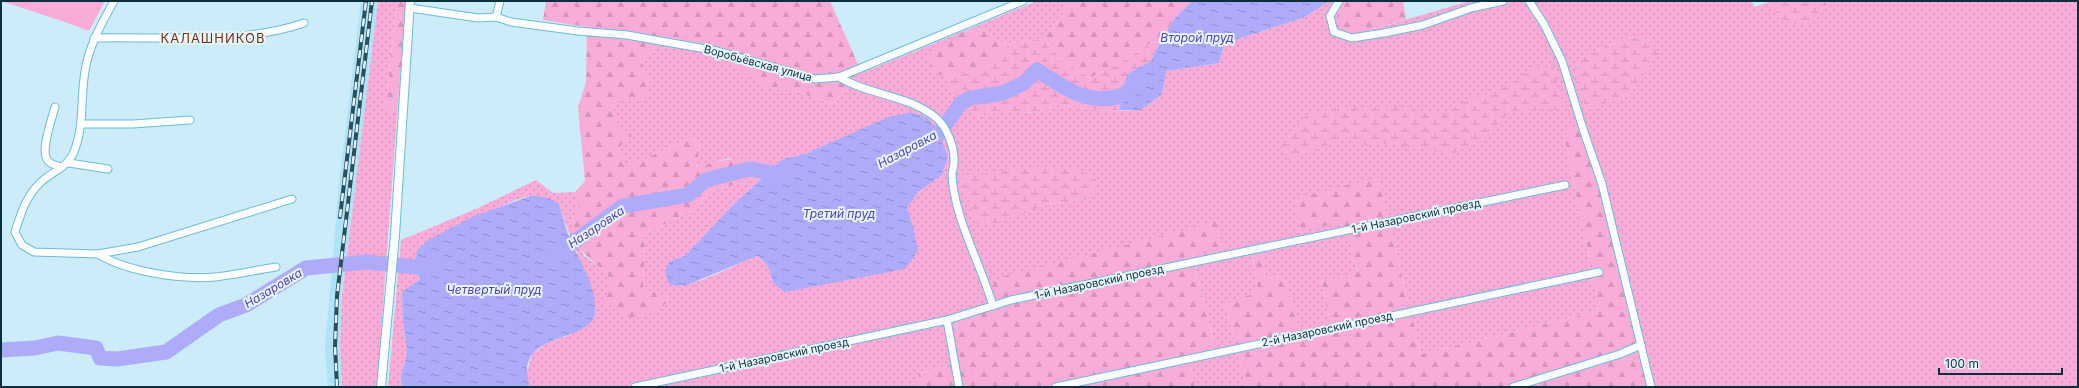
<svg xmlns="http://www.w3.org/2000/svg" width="2079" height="388" font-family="Inter,sans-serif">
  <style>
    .built { fill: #aee3f9 }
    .grass { fill: url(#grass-dots); fill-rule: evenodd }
    .forest { fill: url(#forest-firs) }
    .wetland { fill: url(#wetland-marsh) }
    .garden { fill: #faacd8 }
    .water { fill: url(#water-ripples) }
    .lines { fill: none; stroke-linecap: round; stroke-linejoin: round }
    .river { stroke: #aeacfa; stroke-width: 15 }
    .minor-casing { stroke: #68bcdb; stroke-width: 9 }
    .tertiary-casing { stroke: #68bcdb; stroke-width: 10 }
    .minor { stroke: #fff; stroke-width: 7 }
    .tertiary { stroke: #fff; stroke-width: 8 }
    .rail-casing { stroke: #2a4e5b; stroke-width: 4 }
    .rail { stroke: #e7f6fd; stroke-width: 2.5; stroke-dasharray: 8; stroke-linecap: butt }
    .labels { text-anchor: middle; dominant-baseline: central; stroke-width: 4; stroke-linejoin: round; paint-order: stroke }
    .street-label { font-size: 11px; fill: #0a2f3c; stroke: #e7f6fd }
    .water-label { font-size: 12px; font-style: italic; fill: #5140ae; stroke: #e7f6fd }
    .quarter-label { font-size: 13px; letter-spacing: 1px; fill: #733313; stroke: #e7f6fd }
  </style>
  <defs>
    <pattern id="grass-dots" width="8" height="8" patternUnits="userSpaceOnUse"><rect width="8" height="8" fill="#faacd8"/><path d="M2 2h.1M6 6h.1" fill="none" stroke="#d594ba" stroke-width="1.8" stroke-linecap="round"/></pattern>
    <pattern id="forest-firs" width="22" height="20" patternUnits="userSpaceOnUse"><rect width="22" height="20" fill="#faacd8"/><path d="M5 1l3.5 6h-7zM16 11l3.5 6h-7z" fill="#d594ba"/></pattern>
    <pattern id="wetland-marsh" width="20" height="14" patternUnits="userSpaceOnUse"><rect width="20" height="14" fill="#faacd8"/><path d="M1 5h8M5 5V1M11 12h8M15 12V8" fill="none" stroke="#d594ba"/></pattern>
    <pattern id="water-ripples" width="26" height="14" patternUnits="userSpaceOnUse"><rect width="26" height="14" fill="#aeacfa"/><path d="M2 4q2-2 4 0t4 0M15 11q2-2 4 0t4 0" fill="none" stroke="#8c8ccc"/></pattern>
  </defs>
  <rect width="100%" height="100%" fill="#cdecf9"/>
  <path class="built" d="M361,1H378L342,296L340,344L342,387H328L325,348L339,184Z"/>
  <g class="grass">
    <path d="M378,1H397L385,108L388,112L398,102L377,387H342L340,344L342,296Z"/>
    <path d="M1037,1H1066L1065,10L1044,39L1010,43L999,42L982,29L958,33L931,69L944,77L961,103L980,116L1005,111L1039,113L1055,105L1107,111L1141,110L1162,94L1166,71L1219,63L1225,43L1303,18L1330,1H1344L1337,15L1353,35L1470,1H1751L1755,7L1772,1L1778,18L1812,23L1822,9L1831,1H2078V387H1651L1564,137L1599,307L1590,313L1421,354L1378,177L1341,222L1358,273L1321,281L1333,334L1303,340L1284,276L1265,278L1262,252L1252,254L1258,292L1225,304L1247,387H1195L1190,363L1214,342L1192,254L1216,222L996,300L956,321L960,362L919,373L918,385L908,387H530L526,375L532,354L547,343L569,335L593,296C584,264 568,236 559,203L533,195L515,200L491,211L415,268L420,279L402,293C403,302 402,311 403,321C404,334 408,345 406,358C405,367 396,378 404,387H388L401,240L478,208L536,180L553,193L575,192L579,207L570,222L584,256L602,269L611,279L667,303L670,297L643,290L645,234L689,212L715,190L754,179L730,158L696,167L701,141L688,138L645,159L626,165L619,147V127L612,107L617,99L651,80L640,60L653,51L661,36L717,46L735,52L769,89L793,90L832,104L867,71ZM1632,37L1648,39L1658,54L1628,96L1586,110L1574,77L1580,58C1598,51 1613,42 1632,37ZM939,134L948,157L942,175L918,192L907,208L913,226L905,269L875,274L773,283C771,271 768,263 757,256C731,266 705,283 676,286L670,261L685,256L731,207L783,159L805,154L835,142ZM962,173H985L1087,200L1047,204L980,227Z"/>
  </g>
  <g class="forest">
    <path d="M397,1H406L398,102L388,112L385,109Z"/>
    <path d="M546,1H830L858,64L867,71L832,104L793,90L769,89L734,67L735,52L717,46L661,36L653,51L640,60L651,80L646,100L617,99L612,107L619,127L632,136L619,147L626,164L645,159L688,138L701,141L696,167C723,160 740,155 768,161L754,179L715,190L689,212L645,234L643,289L670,297C667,305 661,307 654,311C632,325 622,315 604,301L611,279C591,256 577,256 570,222L579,207L575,192L585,181L578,108L586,82L587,27L543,20Z"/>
    <path d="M1066,1H1192L1175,18L1160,42L1151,43L1121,62L1090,78L1063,61L1044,39L1065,10Z"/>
    <path d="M1344,1H1403L1406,19L1353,35L1339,28L1337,15Z"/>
    <path d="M983,29L999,42L1010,43L986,68L944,77L931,69L928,55L958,33Z"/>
    <path d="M1570,126L1584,132L1602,184L1651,387H1247L1225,303L1258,292L1252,254L1262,252L1265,278L1284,276L1303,340L1333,334L1321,281L1358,272L1341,223L1301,231L1293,199L1378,177L1421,354L1590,313L1599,307L1564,137Z"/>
    <path d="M1216,222L1224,250L1192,255L1214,342L1190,363L1195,387H908L918,385L919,373L960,362L956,321L996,300L992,286L1000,277Z"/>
  </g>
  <g class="wetland">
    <path d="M1772,1H1831L1822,9L1812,23L1798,25L1778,18Z"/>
    <path d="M1632,37L1648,39L1659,54L1628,96L1586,110L1574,77L1580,58C1598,51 1613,42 1632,37Z"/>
    <path d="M1044,39L1063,61L1090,78L1121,62L1151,43L1160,42L1151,61L1127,74L1121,96L1120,110L1107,111L1055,105L1039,113L1005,111L980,116L961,103L944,77L986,68L1010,43Z"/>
    <path d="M1554,67L1563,110L1544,109L1510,111L1485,138L1450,155L1422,148L1388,144L1364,145L1349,137L1321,147L1287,162L1282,144L1304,117L1331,108L1396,106L1440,115L1466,101L1511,85L1532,69Z"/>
    <path d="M1038,166L1076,168L1100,182L1087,200L1047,204L1017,216L980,228L962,191V173H985Z"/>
  </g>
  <path class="garden" d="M1,1H105L89,31L62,21Z"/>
  <g class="water">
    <path d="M1192,1H1330L1303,18L1225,43L1219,63L1166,71L1162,94L1141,110H1120L1121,96L1127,74L1151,61L1160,42L1175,18Z"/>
    <path d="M911,112L928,118L939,134L948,157L942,175L918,192L907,208L913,226L918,251L905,269L785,292L773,283C771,271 768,263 757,256L687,285L676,286L669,284L665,271L670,261L685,256L731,207L783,159L805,154L886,118Z"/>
    <path d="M533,195L547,198L559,203C563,217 566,231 572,244C582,264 597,289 595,312C592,345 511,329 530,387H404C396,378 405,367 406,358C408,344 404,334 403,321C402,311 403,302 402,292L420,279L415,268L417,250L428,240L474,216Z"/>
  </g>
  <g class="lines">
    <g class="river">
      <path d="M921,143L939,134L961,103L970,98L1003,93L1024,83L1037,70C1063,87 1088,106 1120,96C1126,94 1132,87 1137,83"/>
      <path d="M556,255L623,206L688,195L706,180L749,169L788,175"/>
      <path d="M1,350L35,348L58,343L96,348L100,358L117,359L166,352L219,315L246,305L306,268L367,262L436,269"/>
    </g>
    <defs>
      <g id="minor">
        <path d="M114,1C102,23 89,45 85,71C80,99 85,127 73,154C67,167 52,172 41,182C26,196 21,213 15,232L22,245L34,252L98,254L138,247L292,199"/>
        <path d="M1339,1L1330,16L1334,32L1352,38L1384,33L1423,25L1471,8L1503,1"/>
        <path d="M1529,1L1544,24L1562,61L1584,132L1602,184L1651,387"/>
        <path d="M410,8L478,18L496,17L511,22L578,31L627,35L717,51L815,79L839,77L1023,1"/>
        <path d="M496,17L500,1"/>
        <path d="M94,38C160,36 241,45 304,23"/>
        <path d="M839,77C868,95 908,95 935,117C947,126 955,148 954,163C954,167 952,171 952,175C954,217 981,265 993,306"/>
        <path d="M55,107C52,118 42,147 46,157C48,164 55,165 61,167"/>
        <path d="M82,124H133L190,120"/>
        <path d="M69,163L108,169"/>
        <path d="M98,254C127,272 182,280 215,277C235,275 256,270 276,267"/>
        <path d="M947,320L959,387"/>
        <path d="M635,387L947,320L1011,300L1565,185"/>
        <path d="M1056,387L1599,272"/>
        <path d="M1513,387L1620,354L1641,345"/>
      </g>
      <path id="tertiary" d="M381,387L395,235L410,1"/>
    </defs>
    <use href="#minor" class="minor-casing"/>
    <use href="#tertiary" class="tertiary-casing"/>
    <use href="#minor" class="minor"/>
    <use href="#tertiary" class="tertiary"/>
    <defs>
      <g id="rail">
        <path d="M340,217L366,1"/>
        <path d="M337,387L335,346L337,296L372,1"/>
      </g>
    </defs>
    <use href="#rail" class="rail-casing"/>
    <use href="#rail" class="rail"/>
  </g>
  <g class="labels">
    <g class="street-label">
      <text transform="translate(758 63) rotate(15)">Воробьёвская улица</text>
      <text transform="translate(1416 216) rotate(-12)">1-й Назаровский проезд</text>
      <text transform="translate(1099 282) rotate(-12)">1-й Назаровский проезд</text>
      <text transform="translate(1327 329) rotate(-12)">2-й Назаровский проезд</text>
      <text transform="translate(784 355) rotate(-12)">1-й Назаровский проезд</text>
    </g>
    <g class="water-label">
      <text x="1197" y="37">Второй пруд</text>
      <text transform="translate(907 149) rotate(-28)">Назаровка</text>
      <text x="839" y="213">Третий пруд</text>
      <text transform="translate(596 227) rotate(-34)">Назаровка</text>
      <text transform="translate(273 288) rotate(-31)">Назаровка</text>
      <text x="494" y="289">Четвертый пруд</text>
    </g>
    <g class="quarter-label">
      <text x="213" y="38">КАЛАШНИКОВ</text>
    </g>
  </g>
  <rect width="2079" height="388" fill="none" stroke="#0a2f3c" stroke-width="4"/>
  <path d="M1939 368v6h123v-6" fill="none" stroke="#0a2f3c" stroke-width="2"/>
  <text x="1945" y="368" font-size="12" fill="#0a2f3c" stroke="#e7f6fd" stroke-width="3" paint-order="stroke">100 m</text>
</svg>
